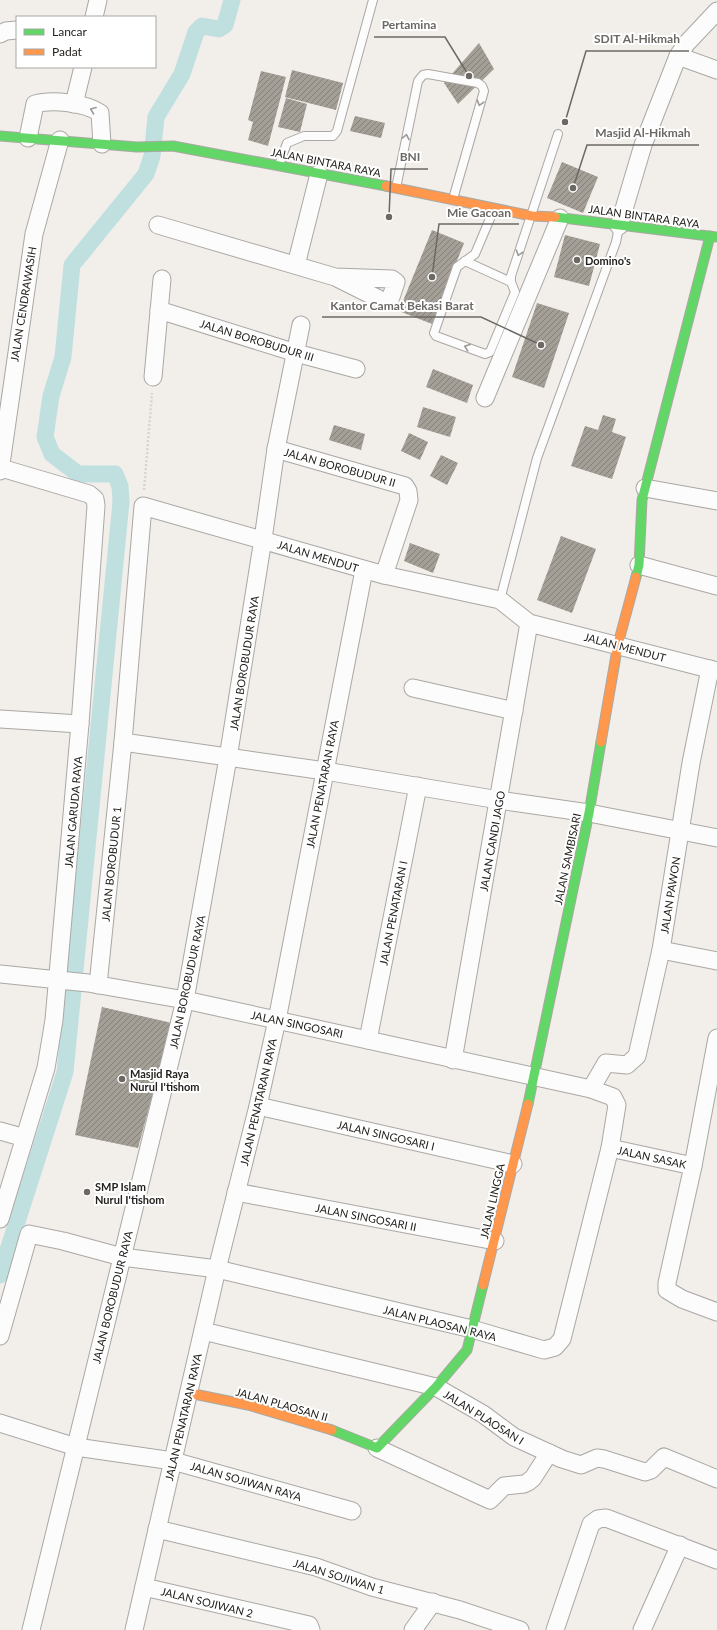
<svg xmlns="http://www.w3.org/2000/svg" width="717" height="1630" font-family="Lato,sans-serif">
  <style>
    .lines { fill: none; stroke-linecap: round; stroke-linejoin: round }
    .canal { stroke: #c0e0e0; stroke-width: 17 }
    .building { fill: url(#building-hatch) }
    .lane-casing { stroke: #aaa8a4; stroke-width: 10 }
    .street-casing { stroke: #aaa8a4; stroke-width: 19 }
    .fast-casing { stroke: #aaa8a4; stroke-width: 11 }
    .slow-casing { stroke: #aaa8a4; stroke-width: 11 }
    .path { stroke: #d5d4d3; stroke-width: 2.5; stroke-dasharray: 2 2; stroke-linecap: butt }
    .lane { stroke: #fdfcfc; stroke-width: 8 }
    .street { stroke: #fdfcfc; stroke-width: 17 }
    .fast { stroke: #63d668; stroke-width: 9 }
    .slow { stroke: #ff974d; stroke-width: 9 }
    .oneway { stroke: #9b9a98 }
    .poi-dot { fill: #6c6965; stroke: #fff; stroke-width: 1.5 }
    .labels { text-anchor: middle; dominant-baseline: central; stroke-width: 4; stroke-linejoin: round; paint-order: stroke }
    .street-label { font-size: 11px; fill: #24221e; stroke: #fff }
    .poi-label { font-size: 11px; font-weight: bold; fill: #24221e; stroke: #fff; text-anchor: start }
    .leader { fill: none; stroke: #6c6965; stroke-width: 1.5 }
    .callout-dot { fill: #6c6965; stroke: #fff; stroke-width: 1.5 }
    .callout-label { font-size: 12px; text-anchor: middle; font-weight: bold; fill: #6c6965; stroke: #fff; stroke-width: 4; stroke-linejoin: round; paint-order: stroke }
  </style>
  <defs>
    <pattern id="building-hatch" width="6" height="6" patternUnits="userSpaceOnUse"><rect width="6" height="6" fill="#a39e96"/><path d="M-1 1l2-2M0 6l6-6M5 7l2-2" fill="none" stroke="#85807a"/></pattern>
  </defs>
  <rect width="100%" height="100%" fill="#f2eee9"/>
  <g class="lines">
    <path class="canal" d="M0,1275L65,1072L121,502L120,486L115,474H78L52,454L45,437L51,396L63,357L72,265L146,174L152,156L156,117L182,74L196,32L202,26L219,29L225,25L232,0"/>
  </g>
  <g class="building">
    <path d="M479,43L494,69L458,104L444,83Z"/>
    <path d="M292,70L343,83L336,110L285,97Z"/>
    <path d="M261,71L286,77L268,146L248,140L253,122L248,120Z"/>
    <path d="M286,98L307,104L300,132L278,127Z"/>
    <path d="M355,116L385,123L381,138L350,131Z"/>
    <path d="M562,162L598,177L583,213L547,198Z"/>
    <path d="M432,230L464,243L432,324L399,311Z"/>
    <path d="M565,235L600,244L589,286L554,277Z"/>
    <path d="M537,303L569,313L544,388L512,377Z"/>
    <path d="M433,369L473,385L467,403L426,387Z"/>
    <path d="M423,407L456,417L450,437L417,427Z"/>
    <path d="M603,415L616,419L612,432L626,437L612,479L571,466L585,426L598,430Z"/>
    <path d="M334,425L365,434L361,450L329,440Z"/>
    <path d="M409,433L428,442L420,460L401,451Z"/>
    <path d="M441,455L458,463L447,485L430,476Z"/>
    <path d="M561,536L596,549L572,613L537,600Z"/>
    <path d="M410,543L440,554L433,573L404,561Z"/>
    <path d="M102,1007L172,1023L138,1148L75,1135Z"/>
  </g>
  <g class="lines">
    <defs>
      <g id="lane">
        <path d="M279,165L287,143L304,136H333L337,131L373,0"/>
        <path d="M396,188L418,81L423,75L428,74L478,83L482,86L484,91L453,199"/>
        <path d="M494,209L475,254L457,267L434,333L436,336L485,354L490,352L515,292L511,282V276L558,134"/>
        <path d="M465,261L511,282"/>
        <path d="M500,600L537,458L616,242L619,227"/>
      </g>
      <g id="street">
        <path d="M94,17L98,0"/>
        <path d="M0,34L6,31L17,30"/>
        <path d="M678,56L717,70"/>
        <path d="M74,104L83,67"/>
        <path d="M28,138L35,104C52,99 86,103 100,113L102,144"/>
        <path d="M158,225L335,277L385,302L390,300L396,282L392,279L335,277"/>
        <path d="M619,226L643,145L678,56L686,44L717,11"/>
        <path d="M296,265L319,174"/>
        <path d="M159,310L296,353L356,369"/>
        <path d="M153,377L162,279"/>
        <path d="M485,398L560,218"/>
        <path d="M276,449L405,486L408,491L409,500L384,575"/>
        <path d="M0,471L34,234L60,140"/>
        <path d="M645,488L717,501"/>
        <path d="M639,565L717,586"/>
        <path d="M413,688L514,711"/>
        <path d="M0,719L80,724"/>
        <path d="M123,742L325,771L499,800L589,813L717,838"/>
        <path d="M661,950L717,961"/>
        <path d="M0,974L88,983L185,1000L591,1089L613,1097L617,1105L610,1148L693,1166L667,1283V1290L682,1299L717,1312"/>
        <path d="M98,985L123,742L143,506L384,575L500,600L529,623L717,671"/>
        <path d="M368,1040L418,786"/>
        <path d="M453,1060L529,623"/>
        <path d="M591,1089L606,1063L627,1065L637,1056L661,950L691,763L710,669"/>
        <path d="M258,1106L513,1164"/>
        <path d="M0,1131L18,1136L23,1139"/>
        <path d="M693,1166L717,1038"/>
        <path d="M236,1192L495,1241"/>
        <path d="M0,1219L46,1068L54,1020L80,724L96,506L95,499L89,494L1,468"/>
        <path d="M203,1331L436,1387L483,1414L514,1437L562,1459L581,1465L597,1458L604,1459L645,1472L651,1470L664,1457L717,1479"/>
        <path d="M0,1336L29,1234L63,1241L122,1257L217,1269L472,1329L544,1350L555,1347L562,1339L610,1148"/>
        <path d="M0,1423L76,1447L173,1461L352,1511"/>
        <path d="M377,1448L490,1500L504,1486L524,1484L528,1482L533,1478L549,1453"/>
        <path d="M157,1529L316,1567L372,1587L460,1610L520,1630"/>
        <path d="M144,1587L309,1625L311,1630"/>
        <path d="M31,1630L185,1000L228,758L263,539L276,449L301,325"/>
        <path d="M134,1630L217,1269L258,1106L277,1020L364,570"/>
        <path d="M413,1630L433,1602"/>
        <path d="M555,1630L591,1524L598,1519L606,1518L717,1560"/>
        <path d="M642,1630L680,1545"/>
      </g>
      <g id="fast">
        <path d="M0,136L137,147L173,146L386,186"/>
        <path d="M555,217L717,237"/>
        <path d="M636,577L639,565L642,500L710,236"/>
        <path d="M528,1104L589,813L601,742"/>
        <path d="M332,1430L377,1448L436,1387L467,1350L483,1285"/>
      </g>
      <g id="slow">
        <path d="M386,186L532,216L555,217"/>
        <path d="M601,742L618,644L636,577"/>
        <path d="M483,1285L528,1104"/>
        <path d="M189,1393L248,1405L332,1430"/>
      </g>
    </defs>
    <use href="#lane" class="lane-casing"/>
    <use href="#street" class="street-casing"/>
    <use href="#fast" class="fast-casing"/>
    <use href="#slow" class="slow-casing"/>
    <path class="path" d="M144,490L152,393"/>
    <use href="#lane" class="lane"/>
    <use href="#street" class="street"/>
    <use href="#fast" class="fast"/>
    <use href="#slow" class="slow"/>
  </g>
  <defs><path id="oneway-chevron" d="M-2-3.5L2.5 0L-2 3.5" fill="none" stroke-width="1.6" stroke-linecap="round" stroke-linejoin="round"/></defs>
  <g class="oneway">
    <use href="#oneway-chevron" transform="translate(480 103) rotate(106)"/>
    <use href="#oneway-chevron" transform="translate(93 110) rotate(-159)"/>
    <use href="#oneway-chevron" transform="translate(406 137) rotate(-78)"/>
    <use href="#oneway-chevron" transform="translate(519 253) rotate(109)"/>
    <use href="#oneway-chevron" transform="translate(467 347) rotate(-160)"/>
  </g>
  <g class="poi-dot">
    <circle cx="577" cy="260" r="4"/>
    <circle cx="122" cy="1079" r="4"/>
    <circle cx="87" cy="1192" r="4"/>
  </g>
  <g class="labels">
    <g class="street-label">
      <text transform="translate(326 162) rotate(11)">JALAN BINTARA RAYA</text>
      <text transform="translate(644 216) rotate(8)">JALAN BINTARA RAYA</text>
      <text transform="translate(23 304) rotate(-81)">JALAN CENDRAWASIH</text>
      <text transform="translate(257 340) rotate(17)">JALAN BOROBUDUR III</text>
      <text transform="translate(340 467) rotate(16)">JALAN BOROBUDUR II</text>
      <text transform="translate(318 556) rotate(17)">JALAN MENDUT</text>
      <text transform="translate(625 647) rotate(15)">JALAN MENDUT</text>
      <text transform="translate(244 663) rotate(-81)">JALAN BOROBUDUR RAYA</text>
      <text transform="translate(322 784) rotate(-79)">JALAN PENATARAN RAYA</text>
      <text transform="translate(73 812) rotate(-85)">JALAN GARUDA RAYA</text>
      <text transform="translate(492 841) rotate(-80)">JALAN CANDI JAGO</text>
      <text transform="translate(567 859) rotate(-78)">JALAN SAMBISARI</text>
      <text transform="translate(111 864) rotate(-84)">JALAN BOROBUDUR 1</text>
      <text transform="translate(670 895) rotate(-81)">JALAN PAWON</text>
      <text transform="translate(393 913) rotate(-79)">JALAN PENATARAN I</text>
      <text transform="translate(187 982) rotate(-78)">JALAN BOROBUDUR RAYA</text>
      <text transform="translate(297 1024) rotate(12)">JALAN SINGOSARI</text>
      <text transform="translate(258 1102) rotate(-77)">JALAN PENATARAN RAYA</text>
      <text transform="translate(386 1135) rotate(13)">JALAN SINGOSARI I</text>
      <text transform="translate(652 1157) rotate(12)">JALAN SASAK</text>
      <text transform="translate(492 1201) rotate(-77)">JALAN LINGGA</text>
      <text transform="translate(366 1217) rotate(11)">JALAN SINGOSARI II</text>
      <text transform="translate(112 1297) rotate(-76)">JALAN BOROBUDUR RAYA</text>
      <text transform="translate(440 1323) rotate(14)">JALAN PLAOSAN RAYA</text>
      <text transform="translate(282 1404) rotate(16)">JALAN PLAOSAN II</text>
      <text transform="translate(183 1417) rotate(-77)">JALAN PENATARAN RAYA</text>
      <text transform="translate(484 1417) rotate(32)">JALAN PLAOSAN I</text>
      <text transform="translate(246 1481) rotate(16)">JALAN SOJIWAN RAYA</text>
      <text transform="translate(339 1576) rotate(17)">JALAN SOJIWAN 1</text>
      <text transform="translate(207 1602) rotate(14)">JALAN SOJIWAN 2</text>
    </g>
    <g class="poi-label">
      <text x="585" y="260">Domino's</text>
      <text x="130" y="1073">Masjid Raya<tspan x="130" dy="13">Nurul I'tishom</tspan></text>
      <text x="95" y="1186">SMP Islam<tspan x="95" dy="13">Nurul I'tishom</tspan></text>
    </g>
  </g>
  <path class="leader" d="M469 76L445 37H374M565 122L586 51H689M573 188L587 145H699M389 217L391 169H428M432 277L439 224H519M541 345L481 317H322"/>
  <g class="callout-dot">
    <circle cx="469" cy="76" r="4"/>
    <circle cx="565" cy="122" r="4"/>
    <circle cx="573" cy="188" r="4"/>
    <circle cx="389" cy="217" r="4"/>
    <circle cx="432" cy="277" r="4"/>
    <circle cx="541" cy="345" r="4"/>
  </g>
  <g class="callout-label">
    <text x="409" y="29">Pertamina</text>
    <text x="637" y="43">SDIT Al-Hikmah</text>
    <text x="643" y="137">Masjid Al-Hikmah</text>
    <text x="410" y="161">BNI</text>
    <text x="479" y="217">Mie Gacoan</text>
    <text x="402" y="310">Kantor Camat Bekasi Barat</text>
  </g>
  <rect x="16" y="16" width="140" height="52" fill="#ffffff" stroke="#a7a7a5"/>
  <rect x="24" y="29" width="20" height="6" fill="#63d668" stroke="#a7a7a5"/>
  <text x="52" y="36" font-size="12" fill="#24221e">Lancar</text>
  <rect x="24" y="49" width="20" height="6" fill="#ff974d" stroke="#a7a7a5"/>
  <text x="52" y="56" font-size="12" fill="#24221e">Padat</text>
</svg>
